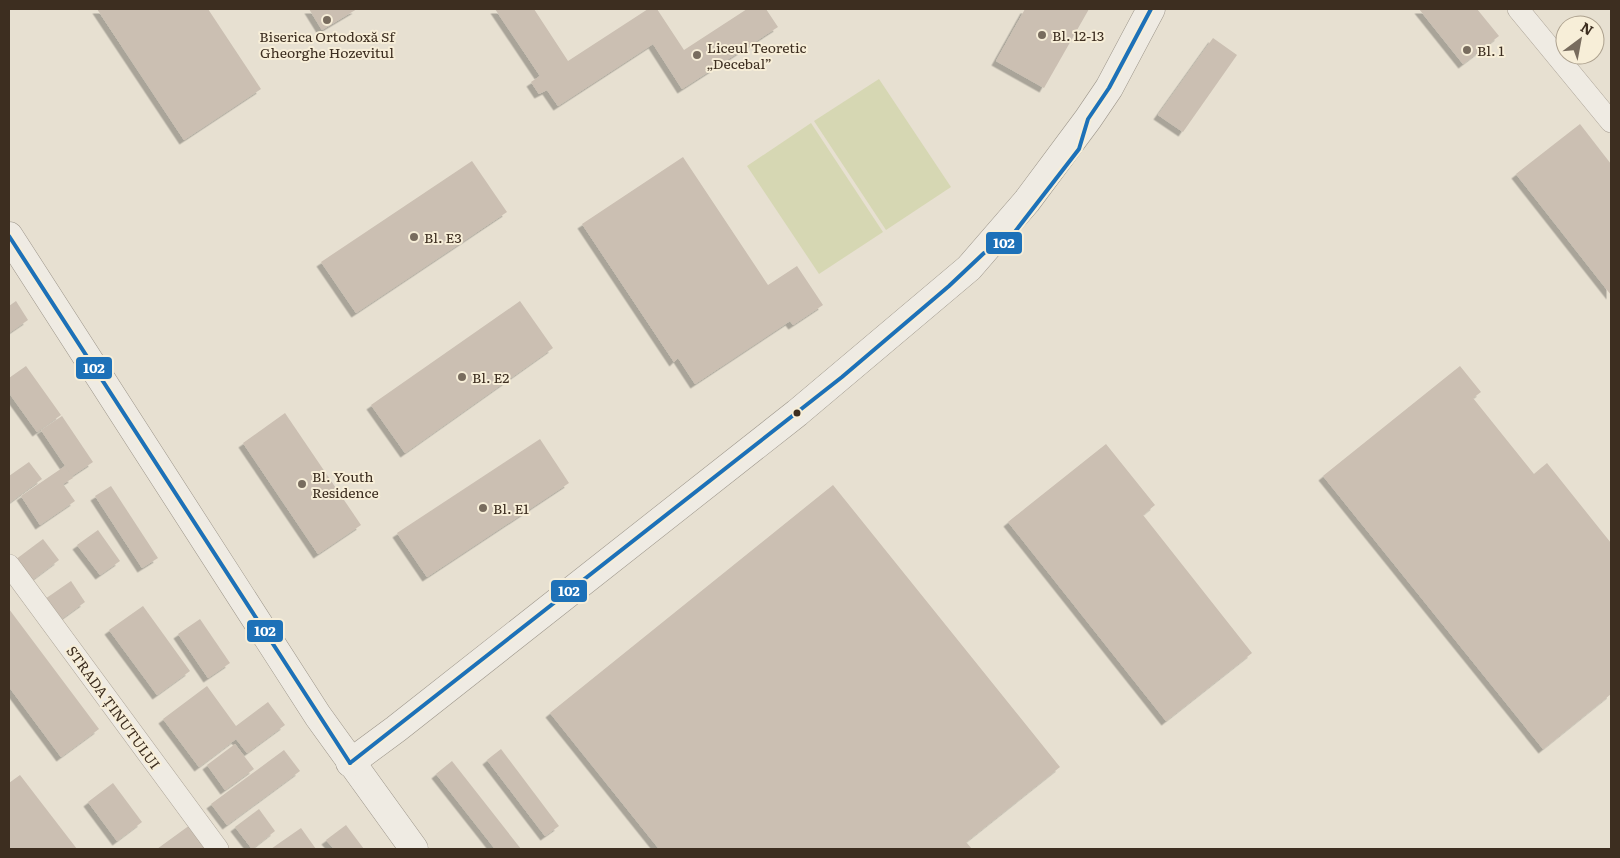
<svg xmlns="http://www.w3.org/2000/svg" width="1620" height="858" font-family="Literata,serif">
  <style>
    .pitch { fill: #d6d7b3 }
    .building { fill: #cbbfb2; filter: url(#shadow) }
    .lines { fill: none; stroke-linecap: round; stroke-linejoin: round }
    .street-casing { stroke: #ada599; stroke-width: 22 }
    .secondary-casing { stroke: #9c958a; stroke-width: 29 }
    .street { stroke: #efebe3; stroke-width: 21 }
    .secondary { stroke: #efebe3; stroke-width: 28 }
    .bus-1-casing { stroke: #f7eed8; stroke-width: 8 }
    .bus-1 { stroke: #1d71b8; stroke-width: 4 }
    .poi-dot { fill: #786c5e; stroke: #f7eed8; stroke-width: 2 }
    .bus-dot { fill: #3d2e20; stroke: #f7eed8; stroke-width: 2 }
    .labels { text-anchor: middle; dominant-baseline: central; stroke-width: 4; stroke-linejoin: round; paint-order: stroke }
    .poi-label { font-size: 14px; fill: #3d2e20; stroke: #f7eed8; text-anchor: start }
    .street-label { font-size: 14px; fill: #3d2e20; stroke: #f7eed8 }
    .line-badge { stroke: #f7eed8; stroke-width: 2 }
    .badge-label { font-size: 14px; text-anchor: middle; font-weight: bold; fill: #fff }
  </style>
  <defs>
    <filter id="shadow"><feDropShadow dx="-4.5" dy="4.5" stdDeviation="0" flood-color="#0004"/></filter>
  </defs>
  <rect width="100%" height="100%" fill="#e7e0d1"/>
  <g class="pitch">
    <path d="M879,79L951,187L886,230L814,121Z"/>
    <path d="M811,123L883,232L819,274L747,166Z"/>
  </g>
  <g class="building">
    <path d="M97,9H208L261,89L184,140Z"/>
    <path d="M309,9H357L322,30Z"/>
    <path d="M495,9H534L568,61L648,9H657L684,50L747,9H766L778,27L682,89L653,44L558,106L547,90L539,94L531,82L540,76Z"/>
    <path d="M1025,9H1089L1044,88L996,61Z"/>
    <path d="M1419,9H1477L1499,36L1463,64Z"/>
    <path d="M1213,38L1237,55L1183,132L1158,115Z"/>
    <path d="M1580,124L1611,164V295L1516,174Z"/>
    <path d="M683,157L768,285L797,266L823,305L793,325L790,321L695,384L678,358L674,362L582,224Z"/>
    <path d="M472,161L507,212L356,313L321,262Z"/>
    <path d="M16,301L28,320L9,333V306Z"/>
    <path d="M520,301L553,348L405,453L371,405Z"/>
    <path d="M26,366L61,415L37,432L9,393V378Z"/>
    <path d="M1460,366L1481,392L1473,398L1534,474L1547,463L1611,543V694L1543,749L1323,476Z"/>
    <path d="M285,413L361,525L318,554L243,443Z"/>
    <path d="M62,416L93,462L72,476L41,430Z"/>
    <path d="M540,439L569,483L427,577L397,533Z"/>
    <path d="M1106,444L1155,505L1143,515L1252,653L1166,721L1008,522Z"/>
    <path d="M29,462L42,479L9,503V476Z"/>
    <path d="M65,466L73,478L63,484L75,501L40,525L21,496Z"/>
    <path d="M833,485L1060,767L966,842L972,849H659L550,713Z"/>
    <path d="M111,486L158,558L142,568L95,496Z"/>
    <path d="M98,530L120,561L100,575L77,545Z"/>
    <path d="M43,539L59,560L31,581L15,560Z"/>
    <path d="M71,581L85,602L60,620L45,599Z"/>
    <path d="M143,606L190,671L157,695L109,630Z"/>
    <path d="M9,609L99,729L61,757L9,687Z"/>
    <path d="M200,619L230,663L208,678L178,634Z"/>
    <path d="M207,686L236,726L268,702L285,725L247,753L236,739L199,767L163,719Z"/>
    <path d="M235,744L254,769L225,790L207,765Z"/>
    <path d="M501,749L559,826L545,836L487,760Z"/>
    <path d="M284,750L300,771L227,825L211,804Z"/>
    <path d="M452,761L521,849H495L436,774Z"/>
    <path d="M20,775L77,849H9V783Z"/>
    <path d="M113,783L142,822L117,841L88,802Z"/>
    <path d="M259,809L275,831L252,849L235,827Z"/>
    <path d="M190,825L208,849H157Z"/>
    <path d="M346,825L364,849H334L326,840Z"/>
    <path d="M301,828L316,849H271L278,844Z"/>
  </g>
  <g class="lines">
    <defs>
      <g id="street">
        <path d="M1518,9L1611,122"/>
        <path d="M9,565L218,849"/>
      </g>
      <g id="secondary">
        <path d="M9,236L318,716L414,849"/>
        <path d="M350,763L396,729L797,413L969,268L1027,201L1088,119L1109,88L1151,9"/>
      </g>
    </defs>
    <use href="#street" class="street-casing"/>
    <use href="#secondary" class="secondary-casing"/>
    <use href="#street" class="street"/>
    <use href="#secondary" class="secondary"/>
    <defs>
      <g id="bus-1">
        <path d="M9,236L350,763"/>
        <path d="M350,763L842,377L949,286L984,253L1007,242L1079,149L1088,119L1109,88L1151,9"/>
      </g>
    </defs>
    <use href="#bus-1" class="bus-1-casing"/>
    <use href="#bus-1" class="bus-1"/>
  </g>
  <g class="poi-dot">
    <circle cx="327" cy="20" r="5"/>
    <circle cx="1042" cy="35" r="5"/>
    <circle cx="1467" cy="50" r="5"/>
    <circle cx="697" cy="55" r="5"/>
    <circle cx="414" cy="237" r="5"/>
    <circle cx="462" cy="377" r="5"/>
    <circle cx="302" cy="484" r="5"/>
    <circle cx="483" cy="508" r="5"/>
  </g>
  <circle class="bus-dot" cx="797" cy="413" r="4.5"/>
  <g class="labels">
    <g class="poi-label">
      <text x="1052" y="35">Bl. 12-13</text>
      <text x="327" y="36" text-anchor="middle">Biserica Ortodoxă Sf<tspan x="327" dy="16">Gheorghe Hozevitul</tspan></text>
      <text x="707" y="47">Liceul Teoretic<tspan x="707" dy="16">„Decebal”</tspan></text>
      <text x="1477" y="50">Bl. 1</text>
      <text x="424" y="237">Bl. E3</text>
      <text x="472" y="377">Bl. E2</text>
      <text x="312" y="476">Bl. Youth<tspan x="312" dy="16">Residence</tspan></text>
      <text x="493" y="508">Bl. E1</text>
    </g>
    <g class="street-label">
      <text transform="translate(114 707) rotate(54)">STRADA ȚINUTULUI</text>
    </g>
  </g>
  <g class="line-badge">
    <rect x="985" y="231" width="38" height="24" rx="5" fill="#1d71b8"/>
    <rect x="75" y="356" width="38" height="24" rx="5" fill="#1d71b8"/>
    <rect x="550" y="579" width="38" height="24" rx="5" fill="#1d71b8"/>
    <rect x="246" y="619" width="38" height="24" rx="5" fill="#1d71b8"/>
  </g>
  <g class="badge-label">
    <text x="1004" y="248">102</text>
    <text x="94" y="373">102</text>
    <text x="569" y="596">102</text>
    <text x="265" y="636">102</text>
  </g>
  <rect width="1620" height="858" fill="none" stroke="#3d2e20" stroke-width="20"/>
  <g transform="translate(1580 40) rotate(32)"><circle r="24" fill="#f7eed8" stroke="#ada18e"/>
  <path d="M0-4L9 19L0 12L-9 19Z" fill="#786c5e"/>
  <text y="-8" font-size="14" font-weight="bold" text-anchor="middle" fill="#3d2e20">N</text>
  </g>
</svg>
